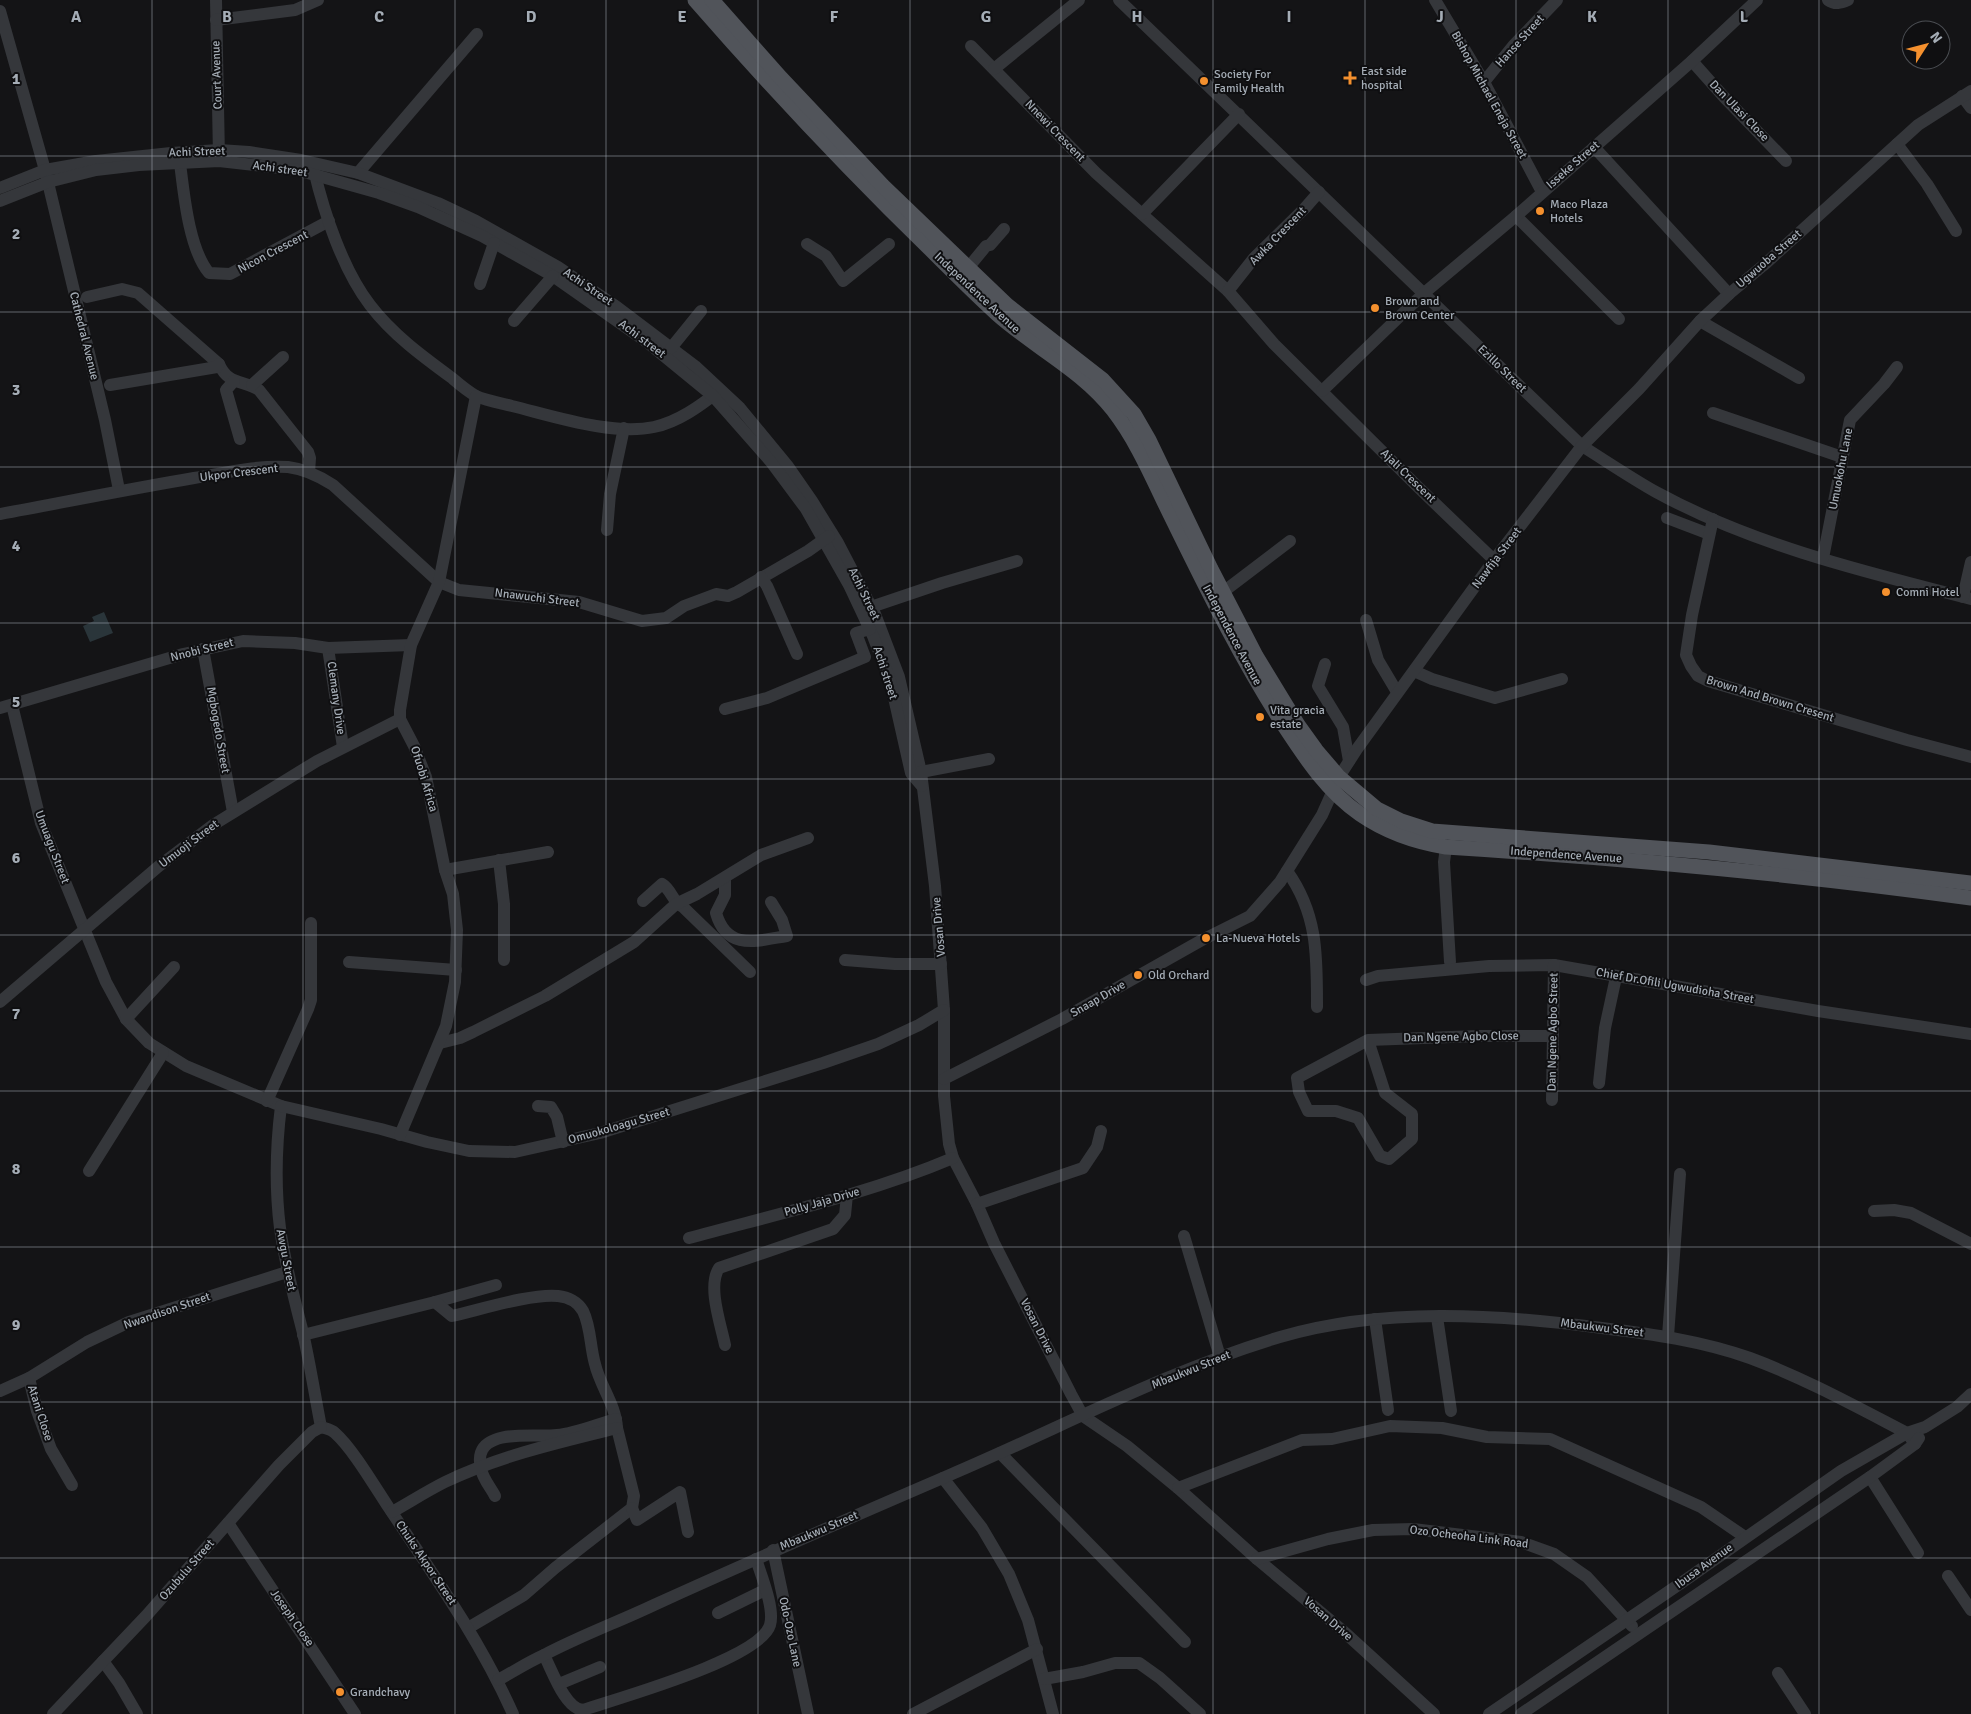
<svg xmlns="http://www.w3.org/2000/svg" width="1971" height="1714" font-family="Signika,sans-serif">
  <style>
    .water { fill: #2a353a }
    .lines { fill: none; stroke-linecap: round; stroke-linejoin: round }
    .minor { stroke: #35373b; stroke-width: 12 }
    .major { stroke: #51545a; stroke-width: 15 }
    .grid { fill: none; stroke: #a5adb6; stroke-width: 1; stroke-opacity: 0.55 }
    .poi-dot { fill: #f4902e; stroke: #0f0f11; stroke-width: 2 }
    .labels { text-anchor: middle; dominant-baseline: central; stroke-width: 4; stroke-linejoin: round; paint-order: stroke }
    .street-label { font-size: 12px; fill: #a5adb6; stroke: #0f0f11 }
    .poi-label { font-size: 12px; fill: #a5adb6; stroke: #0f0f11; text-anchor: start }
    .grid-label { font-size: 16px; text-anchor: middle; font-weight: bold; fill: #a5adb6; stroke: #0f0f11; stroke-width: 4; stroke-linejoin: round; paint-order: stroke }
  </style>
  <rect width="100%" height="100%" fill="#141416"/>
  <path class="water" d="M104,612L113,633L90,642L83,626L94,621L92,617Z"/>
  <g class="lines">
    <g class="minor">
      <path d="M216,0L219,157"/>
      <path d="M1119,0L1582,446C1606,461 1631,478 1656,492C1753,545 1865,572 1971,599"/>
      <path d="M1435,0L1484,82L1542,192"/>
      <path d="M1828,0C1835,5 1841,3 1848,0"/>
      <path d="M0,11L45,170L105,420L119,490"/>
      <path d="M216,20L295,10L318,0"/>
      <path d="M971,46L1096,173L1228,291"/>
      <path d="M1692,61L1724,97L1786,161"/>
      <path d="M994,69L1079,0"/>
      <path d="M1484,82L1513,46L1557,0"/>
      <path d="M1962,96L1971,108"/>
      <path d="M1897,144L1927,184L1956,231"/>
      <path d="M1594,147L1729,294"/>
      <path d="M180,163C184,195 189,249 209,273L230,274L329,221"/>
      <path d="M314,170C324,213 343,270 370,305C392,334 422,356 452,378C459,384 467,391 476,396C487,401 501,403 512,406C553,416 613,436 654,427C678,422 700,406 719,391"/>
      <path d="M358,173L477,34"/>
      <path d="M0,188L45,170L96,161L171,153L219,150L249,152L301,160L358,173L438,203L476,221L558,267L617,307L695,366L740,408L787,465L812,501L838,543L875,614L899,677L921,772L935,886L944,1010V1096L949,1144L953,1158L977,1204L994,1243L1071,1394L1083,1416L1127,1446L1178,1488L1257,1559L1342,1630L1434,1714"/>
      <path d="M1319,192L1305,208L1254,258L1228,291L1274,344L1418,487L1494,560"/>
      <path d="M0,201L48,182L96,170L139,165L219,161L297,170L379,193L418,207L482,236L553,276L647,342L713,396L771,462L806,509L849,585L873,636L890,680L911,773L922,786"/>
      <path d="M1142,214L1239,114"/>
      <path d="M1516,216L1619,319"/>
      <path d="M807,244L826,256L843,281L889,244"/>
      <path d="M968,268L986,246L990,245L1004,229"/>
      <path d="M480,284L494,243"/>
      <path d="M87,297L122,289L138,293L219,364C228,385 243,380 259,390L308,452L310,458L309,472"/>
      <path d="M514,321L553,276"/>
      <path d="M1700,321L1799,378"/>
      <path d="M671,348L701,311"/>
      <path d="M234,381L226,390L240,439"/>
      <path d="M110,385L217,367L219,364"/>
      <path d="M252,385L283,357"/>
      <path d="M1322,391L1423,294L1516,216L1692,61L1757,0"/>
      <path d="M1713,413L1842,457"/>
      <path d="M0,514C65,502 129,489 194,478C225,473 257,465 288,467C305,469 319,476 333,485L439,582L459,590L579,602L642,621L666,618L684,606L716,594L728,596L737,592L808,551L829,536"/>
      <path d="M1667,518L1709,534"/>
      <path d="M1713,519L1692,615L1686,655L1691,666L1698,676L1708,681L1907,740L1971,757"/>
      <path d="M607,530L610,494L624,428"/>
      <path d="M1823,558L1850,420L1884,384L1897,367"/>
      <path d="M761,577L767,586L797,654"/>
      <path d="M1223,592L1290,541"/>
      <path d="M1963,597L1971,562"/>
      <path d="M871,607L942,583L1017,561"/>
      <path d="M1366,620L1378,660L1397,692"/>
      <path d="M328,648L343,747"/>
      <path d="M203,649L233,812"/>
      <path d="M1325,664L1318,686L1343,727L1349,761"/>
      <path d="M1414,671L1432,679L1495,698L1562,679"/>
      <path d="M12,705L41,823L106,982L126,1019L149,1043L186,1066L281,1106C276,1146 275,1188 280,1228C285,1264 294,1298 303,1333C310,1364 315,1396 321,1427"/>
      <path d="M0,708L183,654L243,641L295,643L328,648L411,645"/>
      <path d="M725,709L767,698L865,657L856,633L870,629"/>
      <path d="M921,772L989,759"/>
      <path d="M1446,847L1444,862L1450,962"/>
      <path d="M499,860L504,904V960"/>
      <path d="M445,870L548,852"/>
      <path d="M1287,871C1318,914 1317,957 1317,1007"/>
      <path d="M725,878V895L716,913C727,951 756,941 787,936L782,920L771,902"/>
      <path d="M643,901L662,884C672,890 672,902 683,907L750,972"/>
      <path d="M845,960L895,964H941"/>
      <path d="M349,962L456,970"/>
      <path d="M1366,980L1378,976L1489,966L1554,965L1818,1011L1971,1034"/>
      <path d="M0,1002L159,866L213,825L317,761L400,719"/>
      <path d="M126,1019L174,967"/>
      <path d="M1368,1040L1385,1093L1412,1114V1139L1389,1159L1380,1156L1358,1118L1336,1111H1308L1299,1092L1297,1078L1368,1040L1479,1036H1553"/>
      <path d="M440,1043L460,1038L473,1032L545,996L634,942L676,904L697,894L761,855L808,838"/>
      <path d="M944,1079L1062,1019L1202,940L1250,916L1280,882L1322,815L1339,777L1357,749L1494,560L1582,446L1639,389L1700,321L1729,294L1765,264L1918,125L1971,91"/>
      <path d="M1599,1083L1605,1028L1616,977"/>
      <path d="M1552,1100L1554,965"/>
      <path d="M267,1101L308,1009L311,1000V923"/>
      <path d="M281,1106L381,1129L427,1142L469,1151L515,1152L600,1133L823,1063L878,1044L919,1025L944,1010"/>
      <path d="M538,1106L551,1107L557,1117L563,1142"/>
      <path d="M400,1135L446,1026L455,982L457,930L453,894L445,870L426,777L414,746L400,719V710L411,645L439,582L476,396"/>
      <path d="M89,1171L163,1053"/>
      <path d="M977,1204L1083,1168L1097,1147L1101,1131"/>
      <path d="M1874,1211L1894,1210L1911,1213L1971,1244"/>
      <path d="M1184,1236L1220,1357"/>
      <path d="M689,1238C777,1214 868,1194 953,1158"/>
      <path d="M435,1302L496,1285"/>
      <path d="M1437,1317L1451,1411"/>
      <path d="M1375,1319L1388,1410"/>
      <path d="M303,1335L435,1302L452,1316C479,1310 533,1293 558,1296C568,1297 578,1302 583,1311C591,1327 590,1347 595,1364C600,1386 616,1405 617,1428L634,1496L632,1508L555,1568L524,1595L468,1628"/>
      <path d="M1668,1336L1680,1174"/>
      <path d="M725,1345C721,1325 707,1286 719,1268L833,1229L845,1215L847,1195"/>
      <path d="M29,1378L37,1411L51,1449L72,1485"/>
      <path d="M0,1391L29,1378L87,1342L129,1322L287,1272"/>
      <path d="M321,1427C327,1429 331,1429 335,1433C353,1449 375,1487 389,1508C433,1574 480,1640 513,1714"/>
      <path d="M1000,1453L1185,1642"/>
      <path d="M1870,1477L1918,1553"/>
      <path d="M943,1478L982,1528L1009,1574L1028,1620L1053,1714"/>
      <path d="M1178,1488L1302,1440L1332,1439L1390,1426L1442,1428L1487,1437L1550,1439L1701,1507L1745,1537"/>
      <path d="M495,1496C491,1488 483,1479 481,1469C471,1426 531,1438 557,1435C577,1433 597,1424 616,1419"/>
      <path d="M632,1508L637,1520L680,1492L688,1532"/>
      <path d="M392,1512C410,1502 427,1491 445,1482C499,1456 560,1442 617,1428"/>
      <path d="M228,1523L355,1714"/>
      <path d="M773,1550L808,1714"/>
      <path d="M1257,1559L1328,1539L1373,1530L1413,1529L1521,1542L1554,1554L1587,1577L1632,1626"/>
      <path d="M1948,1576L1971,1610"/>
      <path d="M718,1613L765,1590"/>
      <path d="M544,1655C552,1670 565,1709 583,1710C618,1698 760,1659 770,1625C775,1609 761,1575 756,1559"/>
      <path d="M103,1661L119,1683L137,1714"/>
      <path d="M1778,1673L1805,1714"/>
      <path d="M1044,1679L1083,1672L1115,1663H1139L1160,1678L1200,1714"/>
      <path d="M498,1680C513,1672 528,1662 544,1655C580,1636 618,1622 654,1605C753,1560 852,1517 952,1474C1060,1428 1166,1371 1280,1337C1382,1307 1497,1314 1602,1328C1652,1334 1702,1341 1750,1358C1804,1378 1855,1406 1907,1433L1915,1444"/>
      <path d="M559,1684L600,1667"/>
      <path d="M53,1714L146,1616L279,1465L312,1432L321,1427"/>
      <path d="M913,1714L1037,1649"/>
      <path d="M1489,1714L1684,1581L1841,1471L1907,1433L1925,1427L1957,1407L1971,1394"/>
      <path d="M1521,1714L1870,1477L1915,1444L1919,1438"/>
    </g>
    <g class="major">
      <path d="M695,0C770,86 848,169 930,249C952,271 974,293 997,314C1034,347 1082,370 1113,410C1137,441 1152,477 1169,512C1205,585 1240,658 1285,727C1306,759 1328,792 1360,814C1386,832 1415,842 1446,847C1622,858 1797,874 1971,898"/>
      <path d="M712,0L781,78L883,186L1007,305L1103,380L1134,414L1149,440L1211,569L1256,656L1298,725L1316,750L1339,777L1377,809L1401,821L1432,831L1709,852L1971,883"/>
    </g>
  </g>
  <path class="grid" d="M152,0V1714M303,0V1714M455,0V1714M606,0V1714M758,0V1714M910,0V1714M1061,0V1714M1213,0V1714M1365,0V1714M1516,0V1714M1668,0V1714M1819,0V1714M0,156H1971M0,312H1971M0,467H1971M0,623H1971M0,779H1971M0,935H1971M0,1091H1971M0,1247H1971M0,1402H1971M0,1558H1971"/>
  <g class="poi-dot">
    <path d="M1347.5 70.5h5v5h5v5h-5v5h-5v-5h-5v-5h5z"/>
    <circle cx="1204" cy="81" r="5"/>
    <circle cx="1540" cy="211" r="5"/>
    <circle cx="1375" cy="308" r="5"/>
    <circle cx="1886" cy="592" r="5"/>
    <circle cx="1260" cy="717" r="5"/>
    <circle cx="1206" cy="938" r="5"/>
    <circle cx="1138" cy="975" r="5"/>
    <circle cx="340" cy="1692" r="5"/>
  </g>
  <g class="labels">
    <g class="street-label">
      <text transform="translate(1520 41) rotate(-48)">Hanse Street</text>
      <text transform="translate(217 75) rotate(-92)">Court Avenue</text>
      <text transform="translate(1489 95) rotate(61)">Bishop Michael Eneja Street</text>
      <text transform="translate(1739 111) rotate(46)">Dan Ulasi Close</text>
      <text transform="translate(1055 131) rotate(46)">Nnewi Crescent</text>
      <text transform="translate(197 152) rotate(-2)">Achi Street</text>
      <text transform="translate(1573 165) rotate(-41)">Isseke Street</text>
      <text transform="translate(280 169) rotate(8)">Achi street</text>
      <text transform="translate(1278 236) rotate(-46)">Awka Crescent</text>
      <text transform="translate(273 252) rotate(-28)">Nicon Crescent</text>
      <text transform="translate(1769 259) rotate(-41)">Ugwuoba Street</text>
      <text transform="translate(588 287) rotate(34)">Achi Street</text>
      <text transform="translate(977 293) rotate(43)">Independence Avenue</text>
      <text transform="translate(84 336) rotate(76)">Cathedral Avenue</text>
      <text transform="translate(642 339) rotate(37)">Achi street</text>
      <text transform="translate(1502 369) rotate(44)">Ezillo Street</text>
      <text transform="translate(1841 469) rotate(-79)">Umuokohu Lane</text>
      <text transform="translate(239 473) rotate(-7)">Ukpor Crescent</text>
      <text transform="translate(1408 476) rotate(44)">Ajali Crescent</text>
      <text transform="translate(1497 558) rotate(-53)">Nawfija Street</text>
      <text transform="translate(864 594) rotate(64)">Achi Street</text>
      <text transform="translate(537 598) rotate(7)">Nnawuchi Street</text>
      <text transform="translate(1232 635) rotate(62)">Independence Avenue</text>
      <text transform="translate(202 650) rotate(-14)">Nnobi Street</text>
      <text transform="translate(885 673) rotate(72)">Achi street</text>
      <text transform="translate(336 698) rotate(82)">Clemany Drive</text>
      <text transform="translate(1770 699) rotate(17)">Brown And Brown Cresent</text>
      <text transform="translate(218 730) rotate(80)">Mgbogedo Street</text>
      <text transform="translate(424 779) rotate(73)">Ofuobi Africa</text>
      <text transform="translate(189 844) rotate(-37)">Umuoji Street</text>
      <text transform="translate(52 847) rotate(69)">Umuagu Street</text>
      <text transform="translate(1566 855) rotate(4)">Independence Avenue</text>
      <text transform="translate(939 927) rotate(-95)">Vosan Drive</text>
      <text transform="translate(1675 986) rotate(10)">Chief Dr.Ofili Ugwudioha Street</text>
      <text transform="translate(1098 999) rotate(-30)">Snaap Drive</text>
      <text transform="translate(1553 1032) rotate(-89)">Dan Ngene Agbo Street</text>
      <text transform="translate(1461 1037) rotate(-1)">Dan Ngene Agbo Close</text>
      <text transform="translate(619 1126) rotate(-16)">Omuokoloagu Street</text>
      <text transform="translate(822 1202) rotate(-16)">Polly Jaja Drive</text>
      <text transform="translate(286 1260) rotate(79)">Awgu Street</text>
      <text transform="translate(167 1311) rotate(-19)">Nwandison Street</text>
      <text transform="translate(1037 1326) rotate(63)">Vosan Drive</text>
      <text transform="translate(1602 1328) rotate(7)">Mbaukwu Street</text>
      <text transform="translate(1191 1370) rotate(-22)">Mbaukwu Street</text>
      <text transform="translate(40 1413) rotate(72)">Atani Close</text>
      <text transform="translate(819 1531) rotate(-23)">Mbaukwu Street</text>
      <text transform="translate(1469 1537) rotate(7)">Ozo Ocheoha Link Road</text>
      <text transform="translate(426 1563) rotate(56)">Chuks Akpor Street</text>
      <text transform="translate(1704 1566) rotate(-36)">Ibusa Avenue</text>
      <text transform="translate(187 1570) rotate(-49)">Ozubulu Street</text>
      <text transform="translate(292 1618) rotate(55)">Joseph Close</text>
      <text transform="translate(1328 1619) rotate(41)">Vosan Drive</text>
      <text transform="translate(790 1632) rotate(78)">Odo-Ozo Lane</text>
    </g>
    <g class="poi-label">
      <text x="1361" y="71">East side<tspan x="1361" dy="14">hospital</tspan></text>
      <text x="1214" y="74">Society For<tspan x="1214" dy="14">Family Health</tspan></text>
      <text x="1550" y="204">Maco Plaza<tspan x="1550" dy="14">Hotels</tspan></text>
      <text x="1385" y="301">Brown and<tspan x="1385" dy="14">Brown Center</tspan></text>
      <text x="1896" y="592">Comni Hotel</text>
      <text x="1270" y="710">Vita gracia<tspan x="1270" dy="14">estate</tspan></text>
      <text x="1216" y="938">La-Nueva Hotels</text>
      <text x="1148" y="975">Old Orchard</text>
      <text x="350" y="1692">Grandchavy</text>
    </g>
  </g>
  <g class="grid-label">
    <text x="76" y="22">A</text>
    <text x="227" y="22">B</text>
    <text x="379" y="22">C</text>
    <text x="531" y="22">D</text>
    <text x="682" y="22">E</text>
    <text x="834" y="22">F</text>
    <text x="986" y="22">G</text>
    <text x="1137" y="22">H</text>
    <text x="1289" y="22">I</text>
    <text x="1440" y="22">J</text>
    <text x="1592" y="22">K</text>
    <text x="1744" y="22">L</text>
    <text x="16" y="84">1</text>
    <text x="16" y="239">2</text>
    <text x="16" y="395">3</text>
    <text x="16" y="551">4</text>
    <text x="16" y="707">5</text>
    <text x="16" y="863">6</text>
    <text x="16" y="1019">7</text>
    <text x="16" y="1174">8</text>
    <text x="16" y="1330">9</text>
  </g>
  <g transform="translate(1926 45) rotate(54)"><circle r="24" fill="#0f0f11" stroke="#4b4e53"/>
  <path d="M0-4L9 19L0 12L-9 19Z" fill="#f4902e"/>
  <text y="-8" font-size="14" font-weight="bold" text-anchor="middle" fill="#a5adb6">N</text>
  </g>
</svg>
